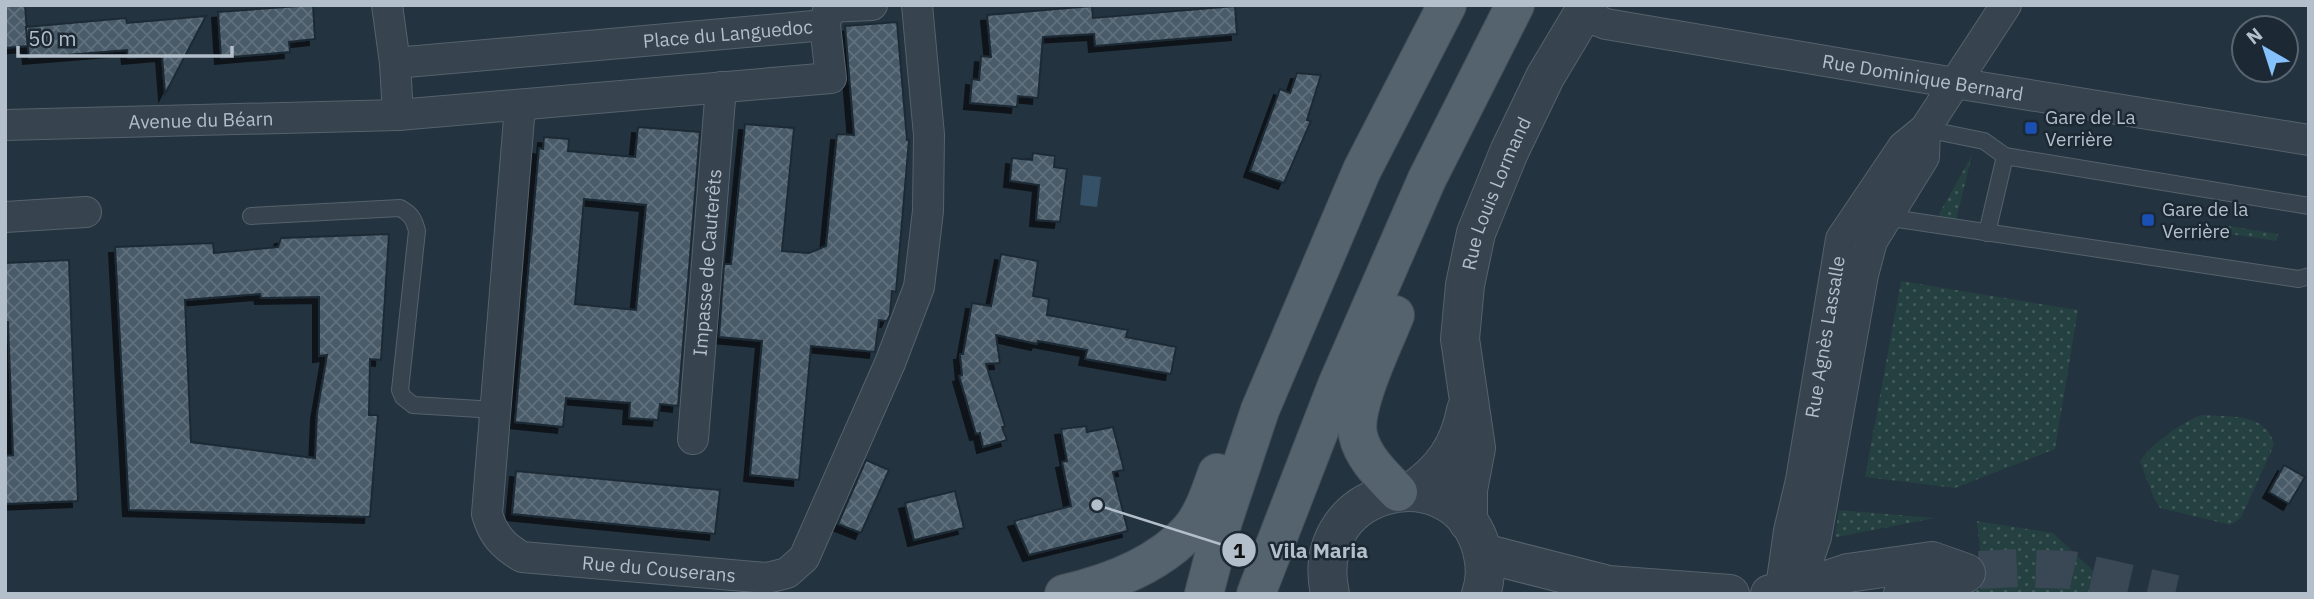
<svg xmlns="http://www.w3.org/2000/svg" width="2314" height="599" font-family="'IBM Plex Sans',sans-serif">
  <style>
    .grass { fill: url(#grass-dots) }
    .water { fill: #355167 }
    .building { fill: url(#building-cross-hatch); stroke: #1e2b36; stroke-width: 2; fill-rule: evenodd; filter: url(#shadow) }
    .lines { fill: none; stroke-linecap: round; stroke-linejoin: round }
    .tertiary-tunnel { stroke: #394854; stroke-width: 38; stroke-dasharray: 38 19; stroke-linecap: butt }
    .service-casing { stroke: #55626d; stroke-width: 18 }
    .minor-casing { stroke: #55626d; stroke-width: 32 }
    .tertiary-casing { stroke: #55626d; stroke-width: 40 }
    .primary-casing { stroke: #43505b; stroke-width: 40 }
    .service { stroke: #37444f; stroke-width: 16 }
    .minor { stroke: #37444f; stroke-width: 30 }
    .tertiary { stroke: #37444f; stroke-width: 38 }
    .primary { stroke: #55636f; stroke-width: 38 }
    .transit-dot { fill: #1a4fb4; stroke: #1c2934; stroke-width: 2.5 }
    .labels { text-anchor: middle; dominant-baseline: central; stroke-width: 5; stroke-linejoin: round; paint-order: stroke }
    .street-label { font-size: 19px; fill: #b3bfca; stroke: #1c2934 }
    .poi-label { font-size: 19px; fill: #b3bfca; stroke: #1c2934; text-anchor: start }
    .leader { fill: none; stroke: #b3bfca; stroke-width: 2.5 }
    .callout-dot { fill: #b3bfca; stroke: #1c2934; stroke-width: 2.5 }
    .mark-label { font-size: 21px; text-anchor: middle; font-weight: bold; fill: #111 }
    .callout-label { font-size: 21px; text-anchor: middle; font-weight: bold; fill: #b3bfca; stroke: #1c2934; stroke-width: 5; stroke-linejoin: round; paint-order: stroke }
  </style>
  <defs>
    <pattern id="grass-dots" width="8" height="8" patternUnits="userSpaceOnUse" patternTransform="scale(1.75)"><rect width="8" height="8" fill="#254040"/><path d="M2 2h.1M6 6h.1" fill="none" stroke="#425a5a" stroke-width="1.8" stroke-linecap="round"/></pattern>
    <pattern id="building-cross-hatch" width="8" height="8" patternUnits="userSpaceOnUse" patternTransform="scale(1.75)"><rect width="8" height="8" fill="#495a68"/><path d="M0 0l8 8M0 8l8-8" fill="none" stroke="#61707c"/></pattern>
    <filter id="shadow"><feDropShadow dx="-6" dy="6" stdDeviation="0" flood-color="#0009"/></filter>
  </defs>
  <rect width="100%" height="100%" fill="#23333f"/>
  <g class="grass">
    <path d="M1972,155L1956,220L1938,216Z"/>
    <path d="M2223,225L2278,234L2277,241L2222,233Z"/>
    <path d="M1901,281L2078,310L2055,449L1955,488L1865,477Z"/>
    <path d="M2202,415C2229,417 2267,412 2274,445L2241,518L2231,525L2160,508L2154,498L2140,462C2149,445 2183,421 2202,415Z"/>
    <path d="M1839,510L1935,518L1837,537L1835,535Z"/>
    <path d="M1977,521L2053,533L2118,594H1964L1984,588Z"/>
  </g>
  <path class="water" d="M1083,175L1101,177L1097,207L1080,205Z"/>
  <g class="building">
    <path d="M5,5H25L28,46L5,48Z"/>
    <path d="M313,5L315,39L289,42L290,52L221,58L218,12Z"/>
    <path d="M1092,6L1093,18L1235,6L1237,34L1095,46L1094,34L1043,37L1038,98L1018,96L1017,107L970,103L972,79L979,80L981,56L991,57L987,15Z"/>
    <path d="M206,16L165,94L162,55L128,58L127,50L29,58L26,27L126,18L127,23Z"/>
    <path d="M897,22L907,140H909L896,292L892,291L890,315L887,321L879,320L875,352L811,346L799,480L750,475L762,341L719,337L724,264H731L745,124L794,128L782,251L809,253L826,246L837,134L854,135L845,26Z"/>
    <path d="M1297,73L1321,75L1307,120L1311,121L1284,183L1250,171L1280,89L1290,93Z"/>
    <path d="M638,127L700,132L678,406L660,404L658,420L629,418L630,403L566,398L563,427L515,422L539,148L543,149L544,137L569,139L568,151L635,157ZM584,199L646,205L636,310L575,304Z"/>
    <path d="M1033,153L1055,156L1054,167L1067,169L1060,222L1036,220L1039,185L1010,181L1012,158L1032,160Z"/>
    <path d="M389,234L381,360L370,359L369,415H378L370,517L129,510L115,247L213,243L214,253L278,247L281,238ZM260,294L261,298L319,297V356L327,355L317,413L315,458L191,442L185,300Z"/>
    <path d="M1001,254L1038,261L1033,296L1049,299L1047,315L1128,330L1126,337L1176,347L1171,374L1085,359L1087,350L1038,341L1037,344L996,335L1000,363L986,364L1005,426L1002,427L1007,440L983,447L980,433L976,434L959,376L962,375L960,354H963L972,303L991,306Z"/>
    <path d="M69,260L78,501L5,504V456L13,455L8,322H5V263Z"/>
    <path d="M1086,426L1087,432L1113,427L1124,470L1113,472L1128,531L1029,555L1014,521L1071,506L1062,462L1067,461L1061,429Z"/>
    <path d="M866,460L889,470L861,533L838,524Z"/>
    <path d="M2284,465L2305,477L2289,504L2269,492Z"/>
    <path d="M516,471L720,490L715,534L512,514Z"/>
    <path d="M955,491L964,528L914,540L905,503Z"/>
  </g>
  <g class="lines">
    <path class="tertiary-tunnel" d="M1979,570L2018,568L2071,570L2175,594"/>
    <defs>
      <g id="service">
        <path d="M1925,129L1984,141L2005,156L2309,206"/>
        <path d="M251,216L400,208C411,214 414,219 417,231L400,390L403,397L413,405L496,410"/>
        <path d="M1885,217L2299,279L2309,276"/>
        <path d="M1987,233L2005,156"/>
      </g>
      <g id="minor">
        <path d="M387,5L395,63L398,115"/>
        <path d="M829,7L872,5"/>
        <path id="s1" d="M1583,15L1606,24L1955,83L2309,140"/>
        <path id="s2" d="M395,63L825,25"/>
        <path id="s3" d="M520,106L487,514C493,535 503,546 522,557L767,578L787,573L804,558L890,363L919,287L928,211L929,135L917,5"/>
        <path id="s4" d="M5,125L398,115L831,78L825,25L829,5"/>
        <path d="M5,217L86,212"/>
        <path id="s5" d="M693,439L721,87"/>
        <path d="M1798,590L1816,537L1863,275L1872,241L1924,157L1925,129"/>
        <path id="s6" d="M1780,594L1789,531L1801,480L1841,239L1903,147L1925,129L2006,5"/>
      </g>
      <g id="tertiary">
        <path d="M1411,492C1442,471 1459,447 1466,410"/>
        <path id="s7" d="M1468,522V490L1476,448L1460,339L1465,285L1476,233L1509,152L1545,77L1588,5"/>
        <path d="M1483,553L1608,585L1730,594"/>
        <path d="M1330,594C1307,489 1447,455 1479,541C1485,558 1487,577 1481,594"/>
        <path d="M1770,594L1798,590L1848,573L1932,561L1966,573"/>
        <path d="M1903,594L1940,584L1964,574"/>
      </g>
      <g id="primary">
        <path d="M1395,315C1384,343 1352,407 1358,435C1363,458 1382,475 1398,492"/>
        <path d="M1064,594C1107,584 1158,565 1189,531C1203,515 1210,493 1217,473"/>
        <path d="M1204,594L1223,521L1260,410L1362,170L1447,5"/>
        <path d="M1256,594L1337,385L1427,179L1515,5"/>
      </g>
    </defs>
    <use href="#service" class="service-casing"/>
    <use href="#minor" class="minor-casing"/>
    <use href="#tertiary" class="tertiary-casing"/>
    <use href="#primary" class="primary-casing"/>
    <use href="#service" class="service"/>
    <use href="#minor" class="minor"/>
    <use href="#tertiary" class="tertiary"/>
    <use href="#primary" class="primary"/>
  </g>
  <g class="transit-dot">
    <rect x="2024" y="121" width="14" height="14" rx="3.5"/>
    <rect x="2141" y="213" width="14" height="14" rx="3.5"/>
  </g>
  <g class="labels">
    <g class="street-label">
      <text stroke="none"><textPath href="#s2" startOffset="334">Place du Languedoc</textPath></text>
      <text stroke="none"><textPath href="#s1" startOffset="346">Rue Dominique Bernard</textPath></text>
      <text stroke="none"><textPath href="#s4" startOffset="196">Avenue du Béarn</textPath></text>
      <text stroke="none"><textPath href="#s7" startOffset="336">Rue Louis Lormand</textPath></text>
      <text stroke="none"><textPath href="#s5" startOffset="177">Impasse de Cauterêts</textPath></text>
      <text stroke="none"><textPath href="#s6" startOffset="261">Rue Agnès Lassalle</textPath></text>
      <text stroke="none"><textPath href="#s3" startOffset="604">Rue du Couserans</textPath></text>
    </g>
    <g class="poi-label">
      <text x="2045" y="117">Gare de La<tspan x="2045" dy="22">Verrière</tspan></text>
      <text x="2162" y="209">Gare de la<tspan x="2162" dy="22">Verrière</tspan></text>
    </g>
  </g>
  <path class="leader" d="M1097 505L1239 550"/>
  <g class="callout-dot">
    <circle cx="1097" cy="505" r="7"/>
    <circle cx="1239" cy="550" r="18"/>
  </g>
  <g class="mark-label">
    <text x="1239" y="558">1</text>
  </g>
  <g class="callout-label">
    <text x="1319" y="558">Vila Maria</text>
  </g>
  <rect width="2314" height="599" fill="none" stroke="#b3bfca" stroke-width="14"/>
  <g transform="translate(2265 49) rotate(321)"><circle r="33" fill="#1c2934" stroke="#586570" stroke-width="2"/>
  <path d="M0-5L12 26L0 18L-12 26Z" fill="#85c2fd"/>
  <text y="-10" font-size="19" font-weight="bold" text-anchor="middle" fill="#b3bfca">N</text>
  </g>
  <path d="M18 46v10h214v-10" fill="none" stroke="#b3bfca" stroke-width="3.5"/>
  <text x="28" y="46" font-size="21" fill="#b3bfca" stroke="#1c2934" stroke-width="5" paint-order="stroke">50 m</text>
</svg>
